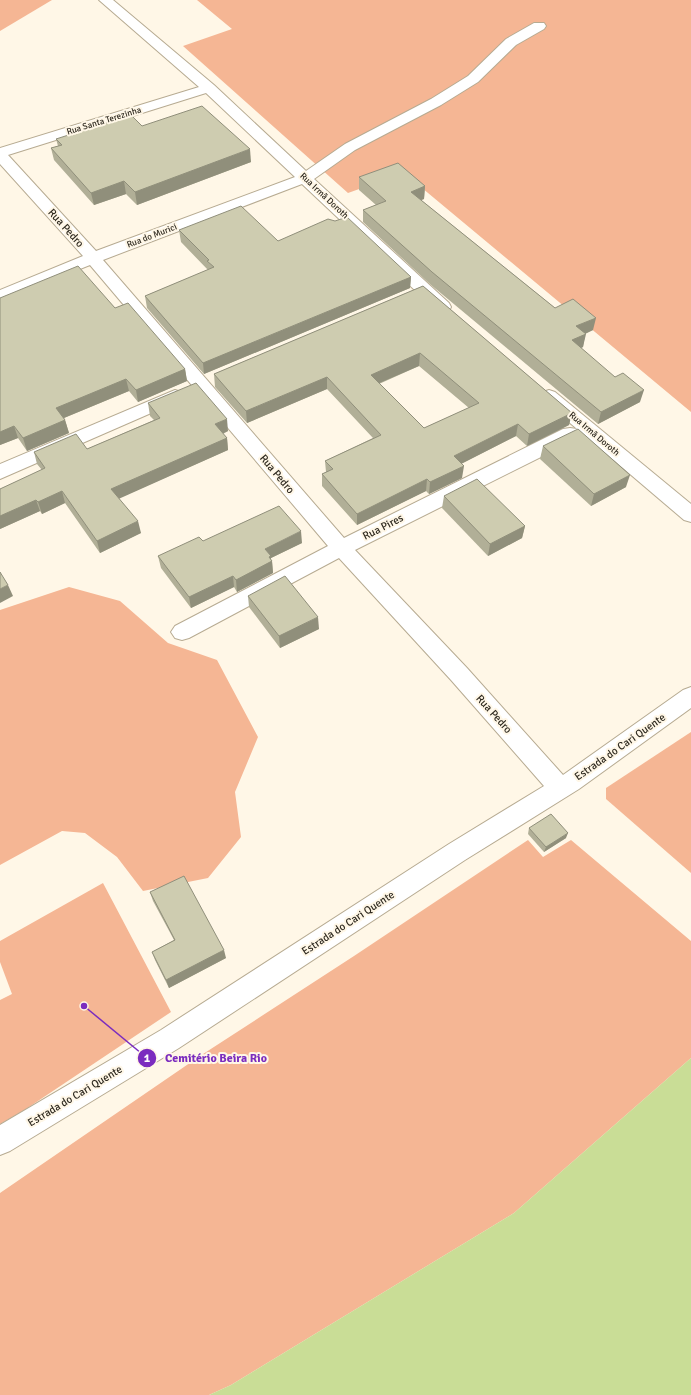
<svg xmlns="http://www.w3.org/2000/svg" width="691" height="1395" font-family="Signika,sans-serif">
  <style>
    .green { fill: #f5b694 }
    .water { fill: #c9dd96 }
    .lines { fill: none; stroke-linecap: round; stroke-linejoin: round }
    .minor-casing { stroke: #b7ab92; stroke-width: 2 }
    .minor { fill: #fff; fill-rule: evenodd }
    .wall { fill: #b1af97; fill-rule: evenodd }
    .shaded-wall { fill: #908f7b }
    .building { fill: #ceccb0; stroke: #908f7b; fill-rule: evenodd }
    .labels { text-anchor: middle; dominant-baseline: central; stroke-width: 4; stroke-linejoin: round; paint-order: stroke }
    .far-street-label { font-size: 9px; fill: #2f2a20; stroke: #fff7e7 }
    .street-label { font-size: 11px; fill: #2f2a20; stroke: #fff7e7 }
    .leader { fill: none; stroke: #7b2cbf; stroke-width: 1.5 }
    .callout-dot { fill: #7b2cbf; stroke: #fff7e7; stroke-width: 1.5 }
    .mark-label { font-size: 12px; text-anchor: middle; font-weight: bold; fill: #fff }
    .callout-label { font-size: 12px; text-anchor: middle; font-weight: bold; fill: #7b2cbf; stroke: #fff7e7; stroke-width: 4; stroke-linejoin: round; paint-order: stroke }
  </style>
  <rect width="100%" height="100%" fill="#fff7e7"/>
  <g class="green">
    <path d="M0,0H52L0,31Z"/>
    <path d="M197,0H691V412L404,173L348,193L183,46L232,29Z"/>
    <path d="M69,587L120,601L168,643L217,660L258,737L235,792L241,837L208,878L143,891L117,857L85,833L62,831L0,865V610Z"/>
    <path d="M691,732V873L606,799V788Z"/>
    <path d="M528,840L543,857L571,840L691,941V1058L514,1213L231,1385L209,1395H0V1193L200,1056L354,956Z"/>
    <path d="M103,883L171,1012L23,1111L0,1124V1000L12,994L0,962V941Z"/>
  </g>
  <path class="water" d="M691,1058V1395H209L231,1385L514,1213Z"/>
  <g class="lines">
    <defs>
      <g id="minor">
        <path d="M99,0H113L214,85L306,171L345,144L431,99L468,76L506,39L534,23H544L546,26L544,29L516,45L478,82L441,105L355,150L314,179L449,303L451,307L449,311L443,312L437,311L302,184L103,260L344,538L563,429L570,428L577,429L579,434L577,439L355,550L467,668L563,775L683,690L691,687V708L579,789L465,860L179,1048L10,1151L0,1155V1125L161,1030L449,844L544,786L451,680L339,558L189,638L182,640L175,638L171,632L175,626L328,546L90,265L0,301V290L83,256L0,164V148L199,87ZM206,93L295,177L96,251L8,155Z"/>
        <path d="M175,390L181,392L184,396L181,400L0,479V464Z"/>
        <path d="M549,390L555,392L691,504V522L684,520L543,400L540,396L543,392Z"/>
      </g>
    </defs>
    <use href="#minor" class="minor-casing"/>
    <use href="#minor" class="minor"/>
  </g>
  <g class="wall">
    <path d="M142,126L251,162L137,205L126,194L94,205L54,160L51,148L58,146L56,139Z"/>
    <path d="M359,177L425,186L424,199L421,200L555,308L593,330L585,334L583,347L581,348L640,402L598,424L431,285L363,222V210L376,205L359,190Z"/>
    <path d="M179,230L278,241L411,277L410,288L204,374L147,308L145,296L208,270L181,242Z"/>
    <path d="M423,286L572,413L569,425L527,446L516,436L461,464L462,478L429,494L426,491L357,525L322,486V474L326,472L325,461L373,438L327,389L247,423L215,387L214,374ZM419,366L469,408L424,428L379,384Z"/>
    <path d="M0,298L115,308L185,369L187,381L138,402L129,391L64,418L65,420L69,433L27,451L18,438L0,445Z"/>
    <path d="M148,403L228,431L223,434L227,438L228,450L119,498L141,533L100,553L65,503L42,514L40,511L0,529V489L42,470L37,464L34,452L87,449L154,420L150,416Z"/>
    <path d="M543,446L626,487L591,506L540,459Z"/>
    <path d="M444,496L525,526L522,538L488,556L442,508Z"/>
    <path d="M203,541L302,543L271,558V560L272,561L273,573L237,592L234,587L191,608L161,568L158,556Z"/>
    <path d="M248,596L319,629L280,648L249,607Z"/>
    <path d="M529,828L566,838L544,852L528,834Z"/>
    <path d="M150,892L226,958L169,988L155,960L152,952L174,940L153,901Z"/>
  </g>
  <g class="shaded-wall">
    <path d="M250,149L251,162L137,205L135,192Z"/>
    <path d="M124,181L126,194L94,205L91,193Z"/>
    <path d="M425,186L424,199L410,204L411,192Z"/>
    <path d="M411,277L410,288L204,374L203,363Z"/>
    <path d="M596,318L593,330L574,339L576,326Z"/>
    <path d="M586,334L583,347L570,353L572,340Z"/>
    <path d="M420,353L419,366L370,387L371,375Z"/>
    <path d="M185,369L187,381L138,402L136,390Z"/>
    <path d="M327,377V389L247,423L246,411Z"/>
    <path d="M126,379L129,391L59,420L56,408Z"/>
    <path d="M644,390L640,402L598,424L601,412Z"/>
    <path d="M572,413L569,425L527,446L529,434Z"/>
    <path d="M227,419L228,431L217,436L215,424Z"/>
    <path d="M65,420L69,433L27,451L23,438Z"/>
    <path d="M518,424L516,436L453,468L454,456Z"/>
    <path d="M14,426L18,438L0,445V432Z"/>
    <path d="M227,438L228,450L114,501L111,489Z"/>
    <path d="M464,466L462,478L429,494L430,482Z"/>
    <path d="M630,475L626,487L591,506L594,494Z"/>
    <path d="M427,479L426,491L357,525V514Z"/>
    <path d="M62,491L65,503L42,514L38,502Z"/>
    <path d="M36,500L40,511L0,529V516Z"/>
    <path d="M138,521L141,533L100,553L97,541Z"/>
    <path d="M525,526L522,538L488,556L490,544Z"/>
    <path d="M301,531L302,543L271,558V561H272L273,573L237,592L236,580L265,549Z"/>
    <path d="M233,576L234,587L191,608L189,597Z"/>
    <path d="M8,585L13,596L0,603V589Z"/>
    <path d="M318,617L319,629L280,648L279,636Z"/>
    <path d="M568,833L566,838L544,852L546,847Z"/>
    <path d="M224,950L226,958L169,988L166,980Z"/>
  </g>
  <g class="building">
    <path d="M202,106L250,149L135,192L124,181L91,193L51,148L62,145L56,139L131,115L142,126Z"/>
    <path d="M398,163L425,186L411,192L555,308L573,299L596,318L576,326L586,334L572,340L615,377L623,373L644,390L601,412L432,272L363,210L386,201L359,177Z"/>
    <path d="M241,206L278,241L328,219L335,221L347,217L411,277L203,363L145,296L214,267L207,261L209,260L179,230Z"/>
    <path d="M78,266L115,308L128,303L185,369L136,390L126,379L56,408L65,420L23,438L14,426L0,432V298Z"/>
    <path d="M423,286L572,413L529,434L518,424L454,456L464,466L430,482L427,479L357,514L322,474L333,469L325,461L381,435L327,377L246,411L214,374ZM420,353L479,403L424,428L371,375Z"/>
    <path d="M196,383L227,419L215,424L227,438L111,489L138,521L97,541L62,491L38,502L36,500L0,516V489L45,468L34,452L76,434L87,449L160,418L148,403Z"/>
    <path d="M578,429L630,475L594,494L543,446Z"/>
    <path d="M477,479L525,526L490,544L444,496Z"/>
    <path d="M279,506L301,531L265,549L271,556L269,557L272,561L236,580L233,576L189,597L158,556L199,537L203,541Z"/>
    <path d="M0,572L8,585L0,589Z"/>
    <path d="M285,576L318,617L279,636L248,596Z"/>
    <path d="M551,814L568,833L546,847L529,828Z"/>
    <path d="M184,876L224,950L166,980L152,952L175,940L150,892Z"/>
  </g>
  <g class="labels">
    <g class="far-street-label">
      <text transform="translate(104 121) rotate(-17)">Rua Santa Terezinha</text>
      <text transform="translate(324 196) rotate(43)">Rua Irmã Doroth</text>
      <text transform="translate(152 236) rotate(-21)">Rua do Murici</text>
      <text transform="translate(594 434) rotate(40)">Rua Irmã Doroth</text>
    </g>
    <g class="street-label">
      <text transform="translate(66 228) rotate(48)">Rua Pedro</text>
      <text transform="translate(277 474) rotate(50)">Rua Pedro</text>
      <text transform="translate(383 527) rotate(-27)">Rua Pires</text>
      <text transform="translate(494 714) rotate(48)">Rua Pedro</text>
      <text transform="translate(620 747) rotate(-35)">Estrada do Cari Quente</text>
      <text transform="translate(348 923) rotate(-33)">Estrada do Cari Quente</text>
      <text transform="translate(75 1096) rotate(-31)">Estrada do Cari Quente</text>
    </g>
  </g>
  <path class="leader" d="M84 1006L147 1058"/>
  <g class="callout-dot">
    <circle cx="84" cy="1006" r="4"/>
    <circle cx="147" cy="1058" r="10"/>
  </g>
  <g class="mark-label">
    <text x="147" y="1062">1</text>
  </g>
  <g class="callout-label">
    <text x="216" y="1062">Cemitério Beira Rio</text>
  </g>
</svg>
